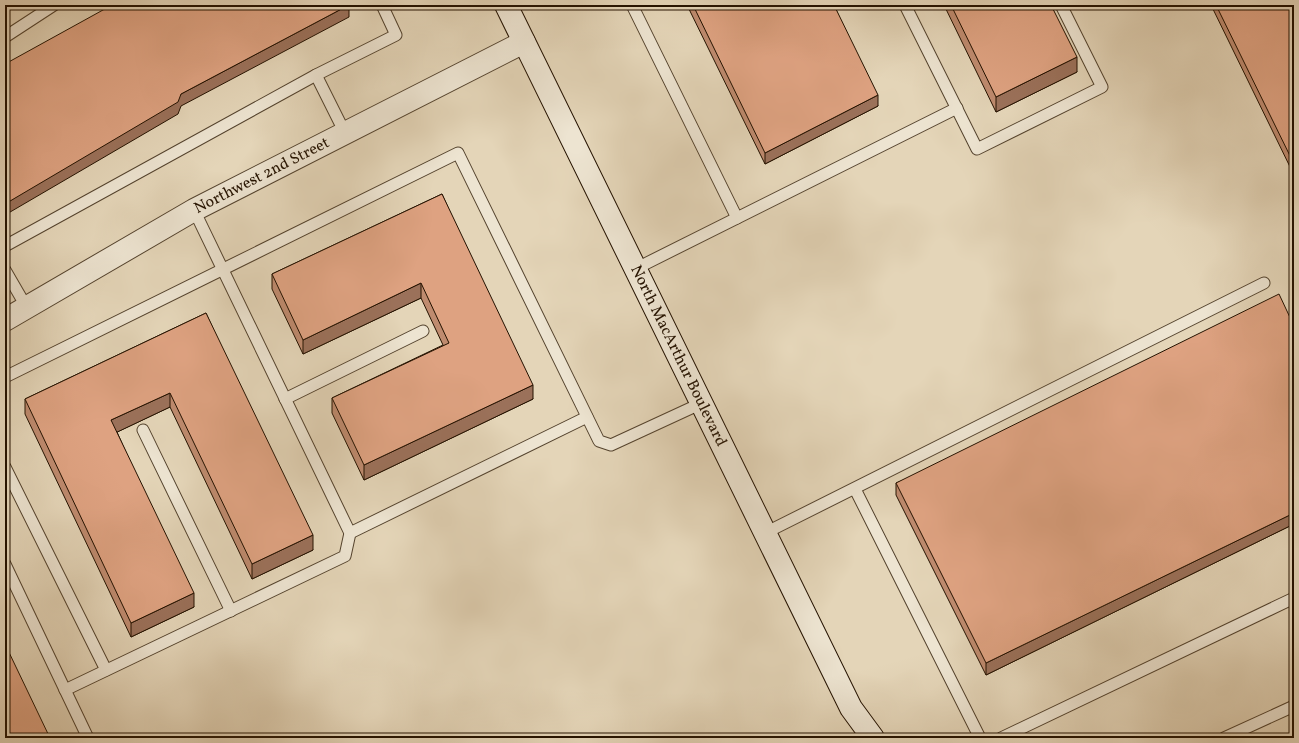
<svg xmlns="http://www.w3.org/2000/svg" width="1299" height="743" font-family="Vollkorn,serif">
  <style>
    .lines { fill: none; stroke-linecap: round; stroke-linejoin: round }
    .lane-casing { stroke: #54432e; stroke-width: 13 }
    .street-casing { stroke: #54432e; stroke-width: 24 }
    .secondary-casing { stroke: #241200; stroke-width: 24 }
    .lane { stroke: #ede4d1; stroke-width: 11 }
    .street { stroke: #ede4d1; stroke-width: 22 }
    .secondary { stroke: #ede4d1; stroke-width: 22 }
    .wall { fill: #bf8b6f; stroke: #241200 }
    .shaded-wall { fill: #9b715a; stroke: #241200 }
    .building { fill: #dea281; stroke: #241200 }
    .labels { text-anchor: middle; dominant-baseline: central; stroke-width: 3; stroke-linejoin: round; paint-order: stroke }
    .street-label { font-size: 16px; fill: #241200; stroke: #ede4d1 }
  </style>
  <rect width="100%" height="100%" fill="#e4d5b8"/>
  <filter id="stains"><feTurbulence type="fractalNoise" baseFrequency=".005" numOctaves="4"/><feColorMatrix values="0 0 0 0 .2 0 0 0 0 .09 0 0 0 0 .02 0 0 0 .5 -.17"/></filter>
  <radialGradient id="worn" r=".72"><stop offset=".6" stop-color="#630" stop-opacity="0"/><stop offset="1" stop-color="#630" stop-opacity=".3"/></radialGradient>
  <g class="lines">
    <defs>
      <g id="lane">
        <path d="M632,5L737,218"/>
        <path d="M905,5L977,149L1102,87L1061,5"/>
        <path d="M5,37L54,5"/>
        <path d="M316,75L345,133"/>
        <path d="M194,210L350,533L587,417"/>
        <path d="M5,246L316,75L396,35L382,5"/>
        <path d="M635,269L957,108"/>
        <path d="M5,270L27,308"/>
        <path d="M5,377L458,153L599,441L611,445L702,403"/>
        <path d="M285,399L423,331"/>
        <path d="M143,430L231,611"/>
        <path d="M5,467L106,670"/>
        <path d="M855,489L980,738"/>
        <path d="M765,533L1264,283"/>
        <path d="M5,564L88,738"/>
        <path d="M65,690L345,556L350,533"/>
        <path d="M1001,738L1294,598"/>
        <path d="M1224,738L1294,706"/>
      </g>
      <path id="street" d="M5,320L194,210L524,42"/>
      <path id="secondary" d="M506,5L851,708L873,738"/>
    </defs>
    <use href="#lane" class="lane-casing"/>
    <use href="#street" class="street-casing"/>
    <use href="#secondary" class="secondary-casing"/>
    <use href="#lane" class="lane"/>
    <use href="#street" class="street"/>
    <use href="#secondary" class="secondary"/>
  </g>
  <g class="wall">
    <path d="M687,5H834L878,106L765,164Z"/>
    <path d="M944,5H1051L1077,72L996,112Z"/>
    <path d="M1211,5H1294V175Z"/>
    <path d="M442,194L533,399L364,480L332,413V398L443,345L421,298L303,354L272,289V274Z"/>
    <path d="M206,313L313,550L252,579L170,407L117,432L194,607L131,637L25,414V399Z"/>
    <path d="M1294,326V524L986,675L896,495V483Z"/>
  </g>
  <g class="shaded-wall">
    <path d="M349,5V17L181,106L178,114L5,215V204L181,94Z"/>
    <path d="M1077,57V72L996,112V97Z"/>
    <path d="M878,95V106L765,164V153Z"/>
    <path d="M421,283V298L303,354V340Z"/>
    <path d="M533,385V399L364,480V465Z"/>
    <path d="M170,393V407L111,435V420Z"/>
    <path d="M1294,513V524L986,675V663Z"/>
    <path d="M313,535V550L252,579V564Z"/>
    <path d="M194,593V607L131,637V623Z"/>
  </g>
  <g class="building">
    <path d="M112,5H349L181,94L178,102L5,204V64Z"/>
    <path d="M693,5H834L878,95L765,153Z"/>
    <path d="M951,5H1051L1077,57L996,97Z"/>
    <path d="M1216,5H1294V164Z"/>
    <path d="M442,194L533,385L364,465L332,398L449,343L421,283L303,340L272,274Z"/>
    <path d="M1279,294L1294,326V513L986,663L896,483Z"/>
    <path d="M206,313L313,535L252,564L170,393L111,420L194,593L131,623L25,399Z"/>
    <path d="M5,644L50,738H5Z"/>
  </g>
  <g class="labels">
    <g class="street-label">
      <text transform="translate(262 176) rotate(-27)">Northwest 2nd Street</text>
      <text transform="translate(678 356) rotate(64)">North MacArthur Boulevard</text>
    </g>
  </g>
  <rect width="1299" height="743" fill="none" stroke="#e4d5b8" stroke-width="20"/>
  <rect x="6" y="6" width="1287" height="731" fill="none" stroke="#241200" stroke-width="2"/>
  <rect x="10" y="10" width="1279" height="723" fill="none" stroke="#241200"/>
  <rect width="100%" height="100%" filter="url(#stains)"/>
  <rect width="100%" height="100%" fill="url(#worn)"/>
</svg>
